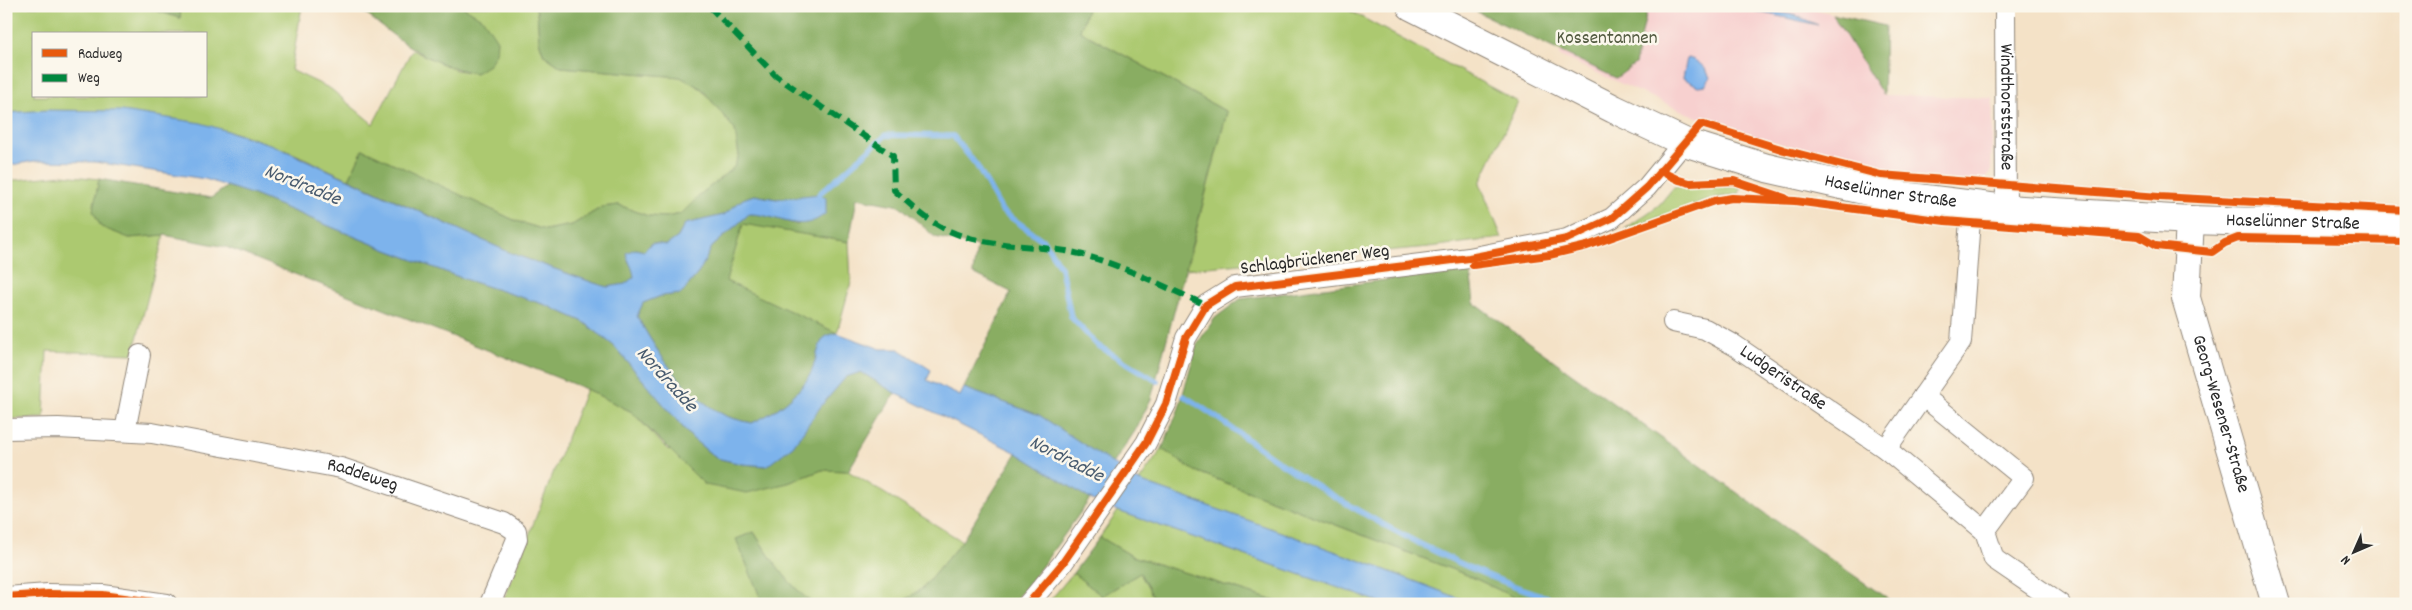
<svg xmlns="http://www.w3.org/2000/svg" width="2412" height="610" font-family="Dekko,sans-serif">
  <style>
    .built { fill: #f7d0cf }
    .green { fill: #acc970; stroke: #6c7a4e; fill-rule: evenodd }
    .forest { fill: #89ad62; stroke: #5a6c46 }
    .water { fill: #7db3ec; stroke: #546f8c }
    .lines { fill: none; stroke-linecap: round; stroke-linejoin: round }
    .stream { stroke: #7db3ec; stroke-width: 5.5 }
    .street-casing { stroke: #908679; stroke-width: 22 }
    .secondary-casing { stroke: #908679; stroke-width: 30 }
    .street { stroke: #fff; stroke-width: 20 }
    .secondary { stroke: #fff; stroke-width: 28 }
    .quiet { stroke: #00873e; stroke-width: 6; stroke-dasharray: 12 6; stroke-linecap: butt }
    .cycleway-casing { stroke: #fbf7ec; stroke-width: 11 }
    .cycleway { stroke: #e8590c; stroke-width: 8 }
    .labels { text-anchor: middle; dominant-baseline: central; stroke-width: 5; stroke-linejoin: round; paint-order: stroke }
    .park-label { font-size: 19px; fill: #525a40; stroke: #fbf7ec }
    .street-label { font-size: 19px; fill: #2b2b2b; stroke: #fbf7ec }
    .water-label { font-size: 20px; font-style: italic; fill: #485b6f; stroke: #fbf7ec }
  </style>
  <rect width="100%" height="100%" fill="#fbf7ec"/>
  <filter id="ink" filterUnits="userSpaceOnUse"><feTurbulence type="fractalNoise" baseFrequency=".02" numOctaves="2"/><feDisplacementMap in="SourceGraphic" scale="10" xChannelSelector="R" yChannelSelector="G"/><feConvolveMatrix kernelMatrix="1 2 1 2 8 2 1 2 1" color-interpolation-filters="sRGB"/></filter>
  <filter id="wash" filterUnits="userSpaceOnUse"><feTurbulence type="fractalNoise" baseFrequency=".0096" numOctaves="4" result="noise"/><feDisplacementMap in="SourceGraphic" scale="20" xChannelSelector="R" yChannelSelector="G"/><feGaussianBlur stdDeviation="1.12" result="paint"/><feColorMatrix in="noise" values="0 0 0 0 0 0 0 0 0 0 0 0 0 0 0 0 0 1.4 0 .05"/><feComposite in="paint" operator="in"/></filter>
  <g filter="url(#wash)">
    <rect width="100%" height="100%" fill="#f4e2c7"/>
    <path class="built" d="M1574,6H1801L1885,26L1883,95L1993,98L1991,172L1987,178L1974,182L1901,175L1752,136L1734,131L1731,126L1712,123L1687,113L1559,56Z"/>
    <g class="green">
      <path d="M6,6H141L180,18L181,6H302L291,70L331,89L373,124L412,50L456,70L476,73L462,6H534L537,11L539,41L544,55L561,67L681,77L702,89L735,130L739,155L735,167L702,193L681,214L666,217L648,216L619,205L602,207L572,225L545,230L516,221L363,150L349,179C324,168 298,154 272,145C187,114 97,106 6,113ZM34,34H206V96H34Z"/>
      <path d="M1088,6H1341L1518,102L1480,183L1502,238L1429,247L1186,269L1227,112L1080,31Z"/>
      <path d="M63,175L99,179L93,211L129,238L164,235L133,354L47,351L44,418L6,419V181Z"/>
      <path d="M1674,187H1741L1739,194L1714,198L1625,229L1659,205Z"/>
      <path d="M743,223L849,242L851,282L837,333L725,281Z"/>
      <path d="M586,389L632,412L667,449L788,483L822,470L848,471L962,541L923,588L899,604H814C789,586 770,558 754,532L737,539L763,604H502Z"/>
      <path d="M1162,449L1195,471L1472,577L1528,604H1474L1367,563L1139,481Z"/>
      <path d="M1118,511L1385,604H1284L1132,556L1100,537Z"/>
      <path d="M1073,573L1102,596L1140,573L1157,604H1047Z"/>
    </g>
    <g class="forest">
      <path d="M141,6H181L180,18Z"/>
      <path d="M356,6H462L483,19L497,40L496,53L489,65L476,73C426,65 394,36 356,6Z"/>
      <path d="M534,6H1088L1080,31L1227,112L1151,399L1135,431L1113,464L1039,415L964,388L1011,292L973,273L977,246L935,237L900,206L857,198L849,242L743,224L726,281L837,333C832,334 827,335 823,339C818,347 815,363 811,373C799,395 775,413 752,423C743,421 734,419 726,416C685,396 659,355 637,316L643,303L661,296L681,294L699,272L712,247L749,214H762L798,225L797,197L776,199L754,195L743,199L724,215L685,224L678,237L667,245L652,243L644,251L635,249L628,261L633,267L634,277L626,284L607,287L594,283L513,254L349,179L363,149L516,221L545,230L572,225L602,207L619,205L648,216L666,217L681,214L702,193L734,167L739,155L735,130L702,89L680,77L561,67L544,55L539,41L537,11Z"/>
      <path d="M1465,6H1648L1635,64L1616,78Z"/>
      <path d="M1832,14L1885,26L1883,95Z"/>
      <path d="M99,179L211,198L228,186L254,195L387,250L467,280L546,305L584,322L614,346L692,438L716,458L742,464L767,466L846,377L861,372L895,393L848,471L822,470L788,483L747,493L705,485L632,412L586,389L226,247L164,235L129,238L101,227L93,211Z"/>
      <path d="M1470,269L1474,303L1793,533L1895,604H1528L1472,577L1195,471L1162,449L1179,408L1197,344L1215,318L1240,299Z"/>
      <path d="M1017,453L1090,499L1027,587L1010,604H899L923,588L962,541Z"/>
      <path d="M754,532C770,558 789,586 814,604H763L736,539Z"/>
      <path d="M1100,537L1132,556L1284,604H1157L1140,573L1102,596L1073,573Z"/>
    </g>
    <g class="water">
      <path d="M1732,6L1794,15L1818,25Z"/>
      <path d="M1687,58C1697,59 1707,68 1710,78L1706,85L1698,86L1683,78Z"/>
      <path d="M47,110L122,111L201,123L273,145L513,254L594,283L607,287L625,284L634,277C633,267 628,262 626,253L635,249L644,251L652,243L667,245L678,237L685,224L724,215L743,199L754,195L776,199L819,194L826,198V213C800,236 779,214 749,214L712,247L699,272L681,294L661,296L643,303L637,316C658,354 685,396 726,416C734,419 743,421 752,423C775,413 799,395 811,373C815,363 818,347 823,339C827,335 832,334 837,333L881,349H899L931,370L927,380L960,396L964,388L1039,415L1139,481L1367,563L1474,604H1385L1118,511L1090,499L1017,453L895,393L861,372L846,377L821,406L793,446L767,466L742,464L716,458L692,438L614,346L584,322L546,305L467,280L387,250L254,195L205,179L95,162L34,161L6,166V113Z"/>
    </g>
    <g class="lines">
      <g class="stream">
        <path d="M819,194L886,135L953,136L977,166L1002,211L1044,241L1061,268L1071,317L1097,345L1157,381"/>
        <path d="M1184,396C1220,418 1252,444 1287,467C1371,521 1473,577 1569,604"/>
      </g>
    </g>
  </g>
  <g filter="url(#ink)">
    <g class="lines">
      <defs>
        <g id="street">
          <path id="s1" d="M2005,6L2006,209"/>
          <path id="s2" d="M1673,322L1705,329L1734,345L1886,449L1985,531L1994,559L2060,604"/>
          <path d="M1923,396L2024,478L1985,531"/>
          <path id="s3" d="M6,429L58,428L152,433L341,468L504,523L516,531L517,539L490,604"/>
          <path d="M125,431L140,355"/>
          <path d="M1886,449L1961,342L1971,206"/>
          <path d="M6,597L48,594L103,595L167,604"/>
          <path d="M1028,604L1062,564L1146,443L1166,404L1186,338L1206,305L1235,287L1469,258L1567,239L1612,218L1647,187L1684,142"/>
        </g>
        <g id="secondary">
          <path id="s4" d="M1411,6L1614,109L1684,142L1767,168L1877,193L2006,209L2190,220L2406,226"/>
          <path id="s5" d="M2190,220L2186,298L2276,604"/>
        </g>
      </defs>
      <use href="#street" class="street-casing"/>
      <use href="#secondary" class="secondary-casing"/>
      <use href="#street" class="street"/>
      <use href="#secondary" class="secondary"/>
      <path class="quiet" d="M709,6L776,76L893,156L894,190C912,206 929,223 952,232C982,246 1037,245 1071,252C1117,262 1162,286 1206,305"/>
      <defs>
        <g id="cycleway">
          <path d="M1660,171L1679,180L1690,183L1734,181L1785,198"/>
          <path d="M1473,265L1549,255L1587,246L1714,201L1732,198L1795,201L1945,221L2139,236L2156,246L2212,252L2225,243L2238,238L2406,241"/>
          <path d="M6,597L48,594L103,595L167,604"/>
          <path d="M1028,604L1062,564L1146,443L1166,404L1186,338L1206,305L1235,287L1469,258L1567,239L1612,218L1647,187L1701,124L1784,150L1881,175L2159,197L2406,210"/>
        </g>
      </defs>
      <use href="#cycleway" class="cycleway-casing"/>
      <use href="#cycleway" class="cycleway"/>
    </g>
  </g>
  <g class="labels">
    <g class="park-label">
      <text x="1607" y="39">Kossentannen</text>
    </g>
    <g class="street-label">
      <text stroke="none"><textPath href="#s1" startOffset="101">Windthorststraße</textPath></text>
      <text stroke="none"><textPath href="#s4" startOffset="518">Haselünner Straße</textPath></text>
      <text stroke="none"><textPath href="#s4" startOffset="922">Haselünner Straße</textPath></text>
      <text transform="translate(1315 261) rotate(-7)">Schlagbrückener Weg</text>
      <text stroke="none"><textPath href="#s2" startOffset="125">Ludgeristraße</textPath></text>
      <text stroke="none"><textPath href="#s5" startOffset="199">Georg-Wesener-Straße</textPath></text>
      <text stroke="none"><textPath href="#s3" startOffset="361">Raddeweg</textPath></text>
    </g>
    <g class="water-label">
      <text transform="translate(302 186) rotate(22)">Nordradde</text>
      <text transform="translate(666 380) rotate(48)">Nordradde</text>
      <text transform="translate(1066 460) rotate(27)">Nordradde</text>
    </g>
  </g>
  <rect width="2412" height="610" fill="none" stroke="#fbf7ec" stroke-width="25"/>
  <rect x="32" y="32" width="175" height="65" fill="#fbf7ec" stroke="#a8a59f"/>
  <rect x="42" y="49" width="25" height="8" fill="#e8590c" stroke="#a8a59f"/>
  <text x="78" y="58" font-size="15" fill="#2b2b2b">Radweg</text>
  <rect x="42" y="74" width="25" height="8" fill="#00873e" stroke="#a8a59f"/>
  <text x="78" y="82" font-size="15" fill="#2b2b2b">Weg</text>
  <g transform="translate(2354 552) rotate(225)" stroke="#fbf7ec" stroke-width="4" paint-order="stroke">
  <path d="M0-4L9 19L0 12L-9 19Z" fill="#2b2b2b"/>
  <text y="-8" font-size="14" font-weight="bold" text-anchor="middle" fill="#2b2b2b">N</text>
  </g>
</svg>
